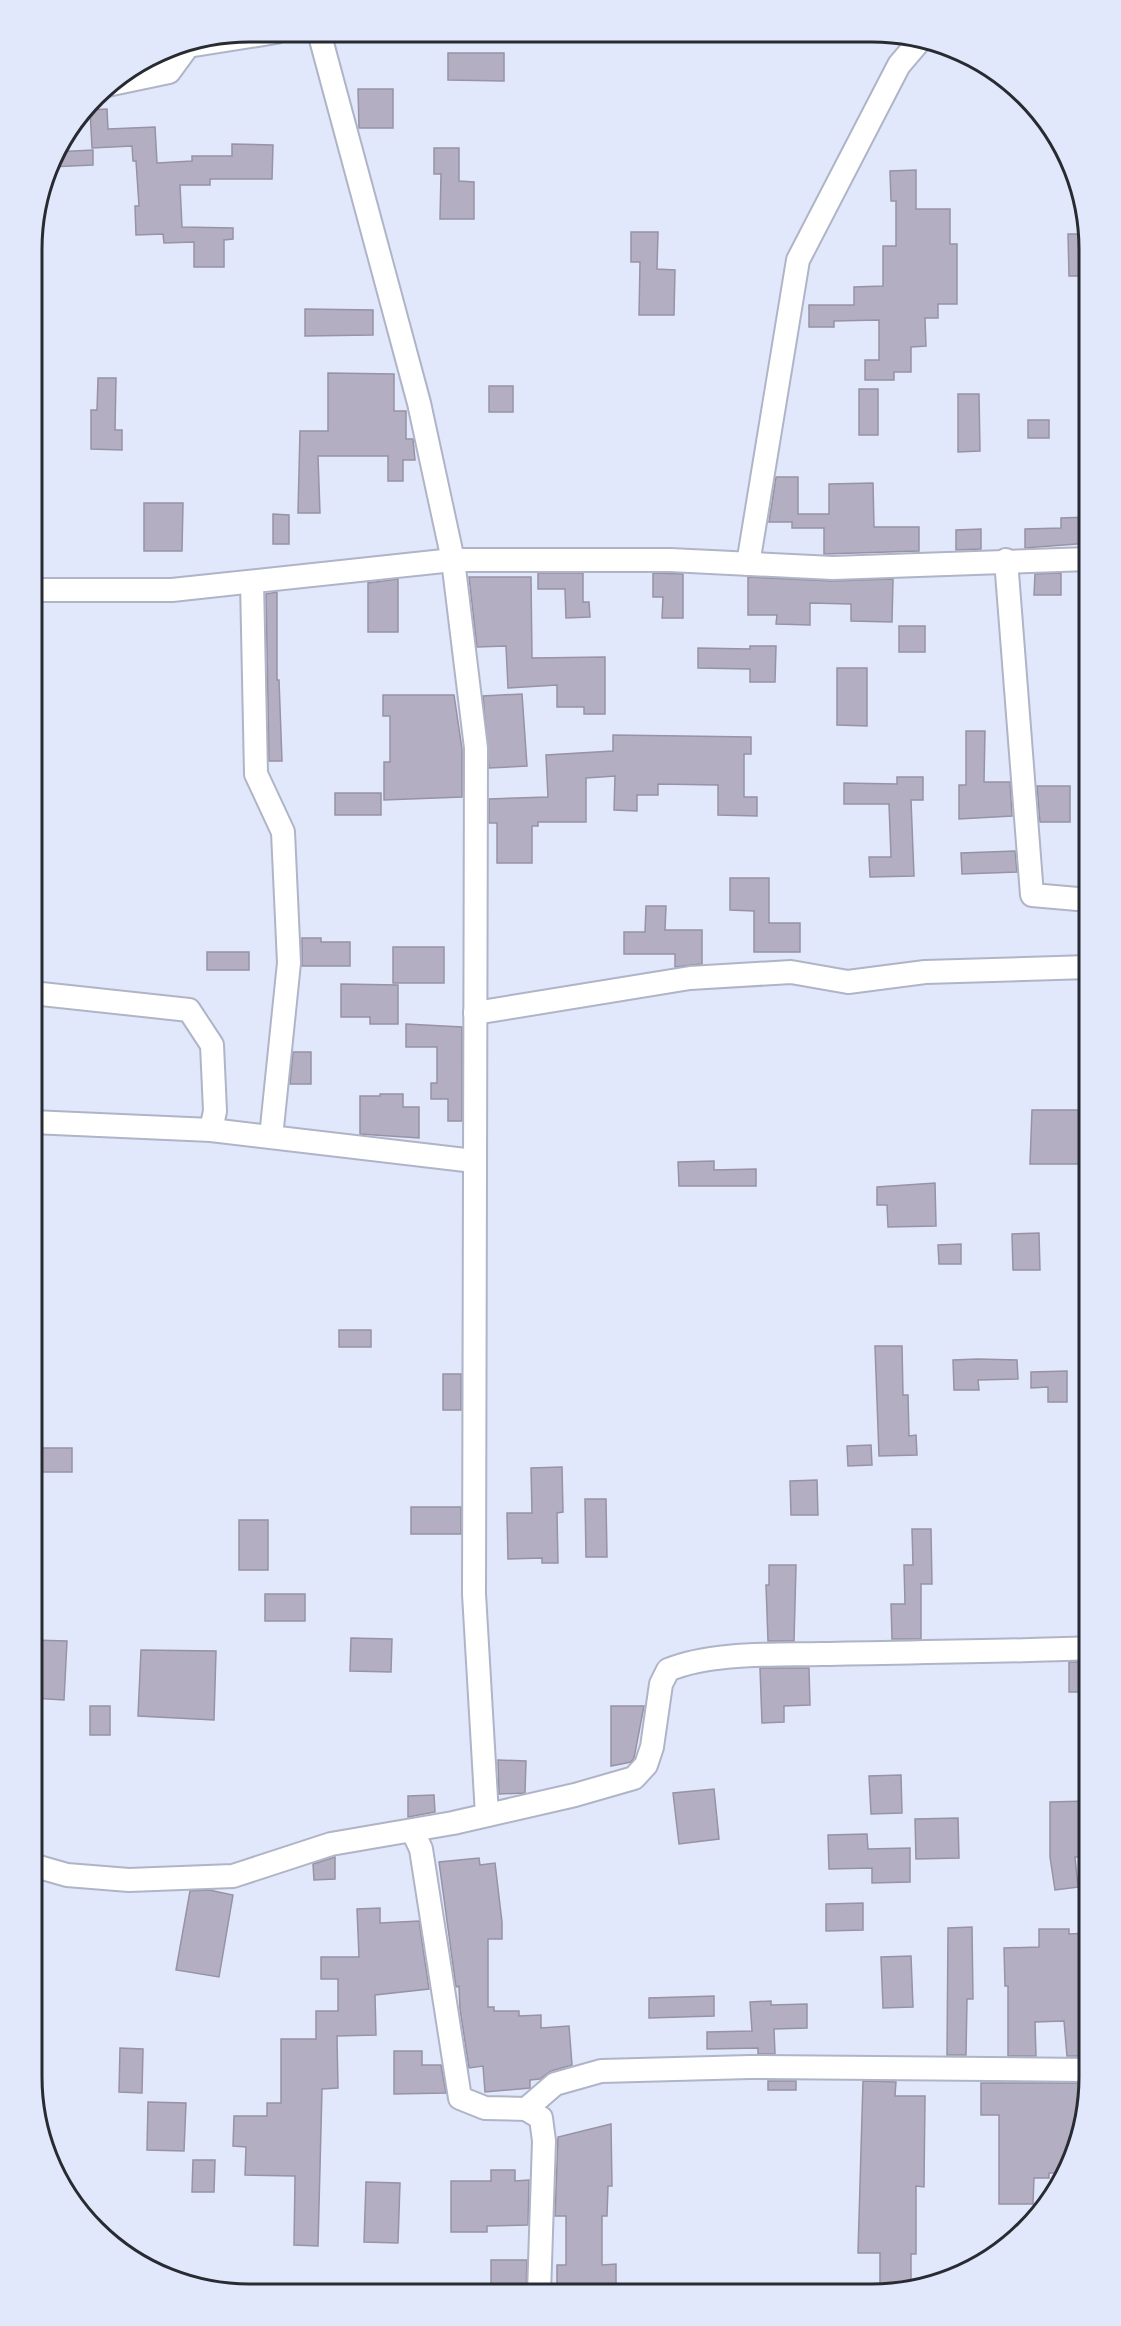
<svg xmlns="http://www.w3.org/2000/svg" width="1121" height="2326" font-family="'Open Sans',sans-serif">
  <style>
    .building { fill: #b3aec1; stroke: #9792a4; stroke-width: 1.5 }
    .lines { fill: none; stroke-linecap: round; stroke-linejoin: round }
    .minor-casing { stroke: #afb4c7; stroke-width: 26 }
    .minor { stroke: #fff; stroke-width: 22 }
    .rim { fill: none; stroke: #292b32; stroke-width: 3 }
  </style>
  <rect width="100%" height="100%" fill="#e2e8fb"/>
  <g class="building">
    <path d="M448,53H504V81L448,80Z"/>
    <path d="M358,89H393V128H359Z"/>
    <path d="M107,109L108,129L155,127L157,163L192,161V156H232V144L273,145L272,179H210V185H180L182,227L233,228V239L224,240V267H194V242L164,243L163,234L136,235L135,206H139L136,161H133L132,146L92,148L90,110Z"/>
    <path d="M434,148H459V181L474,182V219H440L441,174H434Z"/>
    <path d="M93,150V165L50,167L54,152Z"/>
    <path d="M916,170V209H950V244H957V304H938V318H925L926,346L911,347V372H894V380H865V360H879V320L834,321V327H809V305H854V287L883,286V246H896V201H891L890,171Z"/>
    <path d="M631,232H658L657,269L675,270L674,315H639L640,262H631Z"/>
    <path d="M1068,234H1084V276H1069Z"/>
    <path d="M305,309L373,310V335L305,336Z"/>
    <path d="M328,373L394,374V411H406V439H413L415,460H403V481H388V456H318L320,513H298L300,431H328Z"/>
    <path d="M98,378H116L115,430H122V450L91,449V410H97Z"/>
    <rect x="489" y="386" width="24" height="26"/>
    <rect x="859" y="389" width="19" height="46"/>
    <path d="M958,394H979L980,451L958,452Z"/>
    <rect x="1028" y="420" width="21" height="18"/>
    <path d="M776,477H798V514H829V484L873,483L874,527H919V551L824,554V528H792V522H769Z"/>
    <path d="M144,503H183L182,551H144Z"/>
    <path d="M273,514L289,515V544H273Z"/>
    <path d="M1089,517V543L1025,548V529L1061,528V518Z"/>
    <path d="M981,529V549L956,550V530Z"/>
    <path d="M538,573H583V602H589L590,617L566,618L565,589H538Z"/>
    <path d="M653,573L683,574V618H662L663,597H653Z"/>
    <path d="M1061,573V595H1034L1035,574Z"/>
    <path d="M469,577H531L532,658L605,657V714H584V707H557V685L508,688L506,646L477,647Z"/>
    <path d="M748,577L832,581L893,579L892,622L851,621V604L810,603V625L776,624L777,615H748Z"/>
    <path d="M398,579V632H368V583Z"/>
    <path d="M277,592V680H279L282,761H269L266,594Z"/>
    <rect x="899" y="626" width="26" height="26"/>
    <path d="M750,646H776L775,682H750V669L698,668V648L750,649Z"/>
    <path d="M837,668H867V726L837,725Z"/>
    <path d="M522,694L527,766L489,768L483,696Z"/>
    <path d="M383,695H454L462,749V797L384,800V762H390V716H383Z"/>
    <path d="M966,731H985L984,782H1010L1012,816L959,819V785H966Z"/>
    <path d="M613,735L751,737V754H744V797H757V816L718,815V785L658,784V795H637V811L614,810L615,776L586,778V822H538V826H532V863H497V823H489V799L548,797L546,755L613,751Z"/>
    <path d="M897,777H923V800H911L914,876L870,877L869,857H891L889,804H844V783L897,784Z"/>
    <path d="M1037,786H1070V822H1040Z"/>
    <rect x="335" y="793" width="46" height="22"/>
    <path d="M1015,851L1017,872L962,874L961,853Z"/>
    <path d="M730,878H769V923H800V952H754V911L730,910Z"/>
    <path d="M646,906H666L665,930H702V964L675,967V954H624V932H645Z"/>
    <path d="M302,938H321V942H350V966H302Z"/>
    <rect x="393" y="947" width="51" height="36"/>
    <rect x="207" y="952" width="42" height="18"/>
    <path d="M341,984L398,985V1024H370V1017H341Z"/>
    <path d="M406,1024L462,1027V1121H448V1099H431V1083H437V1047H406Z"/>
    <path d="M293,1052H311V1084H290Z"/>
    <path d="M380,1094H403V1107H419V1138L360,1134V1096H380Z"/>
    <path d="M1032,1110H1089V1164H1030Z"/>
    <path d="M714,1161V1170L756,1169V1186H679L678,1162Z"/>
    <path d="M935,1183L936,1226L888,1227L887,1205H877V1187Z"/>
    <path d="M1039,1233L1040,1270H1013L1012,1234Z"/>
    <path d="M961,1244V1264H939L938,1245Z"/>
    <rect x="339" y="1330" width="32" height="17"/>
    <path d="M875,1346H902L903,1395H908L909,1436L916,1435L917,1455L879,1456Z"/>
    <path d="M978,1359L1017,1360L1018,1379L978,1380L979,1390H954L953,1360Z"/>
    <path d="M1067,1371V1402H1048V1387L1031,1388V1372Z"/>
    <rect x="443" y="1374" width="18" height="36"/>
    <path d="M871,1445L872,1465L848,1466L847,1446Z"/>
    <rect x="32" y="1448" width="40" height="24"/>
    <path d="M562,1467L563,1512L557,1513L558,1563H542V1558L508,1559L507,1513H532L531,1468Z"/>
    <path d="M817,1480L818,1515H791L790,1481Z"/>
    <path d="M585,1499H606L607,1557H586Z"/>
    <rect x="411" y="1507" width="50" height="27"/>
    <rect x="239" y="1520" width="29" height="50"/>
    <path d="M912,1529H931L932,1584H921V1639H892L891,1604H905L904,1565H913Z"/>
    <path d="M769,1565H796L794,1641H768L766,1585H769Z"/>
    <rect x="265" y="1594" width="40" height="27"/>
    <path d="M351,1638L392,1639L391,1672L350,1671Z"/>
    <path d="M32,1640L67,1641L64,1700L32,1698Z"/>
    <path d="M141,1650L216,1651L214,1720L138,1716Z"/>
    <rect x="1069" y="1662" width="20" height="30"/>
    <path d="M760,1668H809L810,1705L784,1706V1722L762,1723Z"/>
    <rect x="90" y="1706" width="20" height="29"/>
    <path d="M611,1706H644L634,1758L631,1762L611,1766Z"/>
    <path d="M498,1760L526,1761L525,1793L499,1794Z"/>
    <path d="M901,1775L902,1813L871,1814L869,1776Z"/>
    <path d="M714,1789L719,1839L679,1844L673,1793Z"/>
    <path d="M434,1795L435,1812L408,1817V1796Z"/>
    <path d="M1088,1801V1824H1081L1082,1857H1075L1078,1887L1055,1890L1050,1857V1802Z"/>
    <path d="M958,1818L959,1858L916,1859L915,1819Z"/>
    <path d="M867,1834L868,1849L910,1848V1882L872,1883V1868L829,1869L828,1835Z"/>
    <path d="M335,1857V1879L314,1880L313,1864Z"/>
    <path d="M479,1858L480,1865L495,1863L502,1922V1939H488V2007H494V2011H519V2016L541,2015V2028L569,2026L572,2065L551,2071L540,2079L530,2080V2088L485,2092L483,2066L469,2068L460,2009L459,1986L456,1987L439,1862Z"/>
    <path d="M209,1890L233,1895L219,1977L176,1970L190,1891Z"/>
    <path d="M863,1903V1930L826,1931V1904Z"/>
    <path d="M380,1908V1923L419,1921L429,1989L375,1995L376,2035L337,2036L338,2088L322,2089L318,2246L294,2245L295,2176L245,2175L246,2147L233,2146L234,2116H267V2103H281V2039H316V2011H338V1979H321V1957H359L357,1909Z"/>
    <path d="M972,1927L973,1999H967L966,2055H947L948,1928Z"/>
    <path d="M1039,1929H1069V1934L1089,1933V2005H1081L1082,2036H1086V2056H1067L1064,2021L1035,2022L1036,2056H1008V1986H1005L1004,1948L1039,1947Z"/>
    <path d="M911,1956L913,2007L883,2008L881,1957Z"/>
    <path d="M714,1996V2016L649,2018V1998Z"/>
    <path d="M771,2001V2005L807,2004V2028L774,2029L775,2054H758V2048L707,2049V2032L752,2031L750,2002Z"/>
    <path d="M120,2048L143,2049L142,2093L119,2092Z"/>
    <path d="M394,2051H422V2065H441L446,2093L394,2094Z"/>
    <rect x="768" y="2081" width="28" height="9"/>
    <path d="M863,2081L896,2082L895,2096H925L924,2187L916,2186V2254H911V2288L880,2293V2253H858Z"/>
    <path d="M981,2083H1089L1078,2147L1064,2173H1049V2178H1034L1033,2204H999V2115H981Z"/>
    <path d="M148,2102L186,2103L184,2151L147,2150Z"/>
    <path d="M611,2124L612,2186H608L607,2216H602V2265L616,2264V2294H557V2265H566V2216H555L558,2137Z"/>
    <path d="M193,2160H215L214,2192H192Z"/>
    <path d="M491,2170H515V2181L529,2180L528,2225L487,2226V2232H451V2181H491Z"/>
    <path d="M366,2182L400,2183L398,2243L364,2242Z"/>
    <path d="M491,2260H527L526,2290H491Z"/>
  </g>
  <g class="lines">
    <defs>
      <g id="minor">
        <path d="M319,32L419,403L453,560L476,748L474,1594L487,1815"/>
        <path d="M107,85L169,72L188,46L276,32"/>
        <path d="M1006,560L1032,895L1089,900"/>
        <path d="M748,564L798,260L899,65L922,38"/>
        <path d="M252,582L256,774L283,832L289,963L271,1137"/>
        <path d="M32,590H172L453,560H670L833,568L1089,559"/>
        <path d="M32,993L189,1010L212,1045L215,1111L211,1130"/>
        <path d="M475,1013L690,978L791,972L848,982L925,972L1089,967"/>
        <path d="M32,1122L211,1130L474,1161"/>
        <path d="M413,1832L421,1849L460,2098L485,2108L526,2109L541,2118L544,2141L539,2294"/>
        <path d="M32,1865L67,1875L129,1880L233,1876L331,1844L453,1823L575,1795L634,1778L646,1765L652,1747L661,1684L668,1670C711,1652 773,1655 821,1654C910,1652 1000,1652 1089,1648"/>
        <path d="M526,2109L555,2084L601,2071L750,2067L1089,2070"/>
      </g>
    </defs>
    <use href="#minor" class="minor-casing"/>
    <use href="#minor" class="minor"/>
  </g>
  <path d="M0 0H1121V2326H0ZM249 42H872A207 207 0 0 1 1079 249V2077A207 207 0 0 1 872 2284H249A207 207 0 0 1 42 2077V249A207 207 0 0 1 249 42Z" fill="#e2e8fb" fill-rule="evenodd"/>
  <path class="rim" d="M249 42H872A207 207 0 0 1 1079 249V2077A207 207 0 0 1 872 2284H249A207 207 0 0 1 42 2077V249A207 207 0 0 1 249 42Z"/>
</svg>
